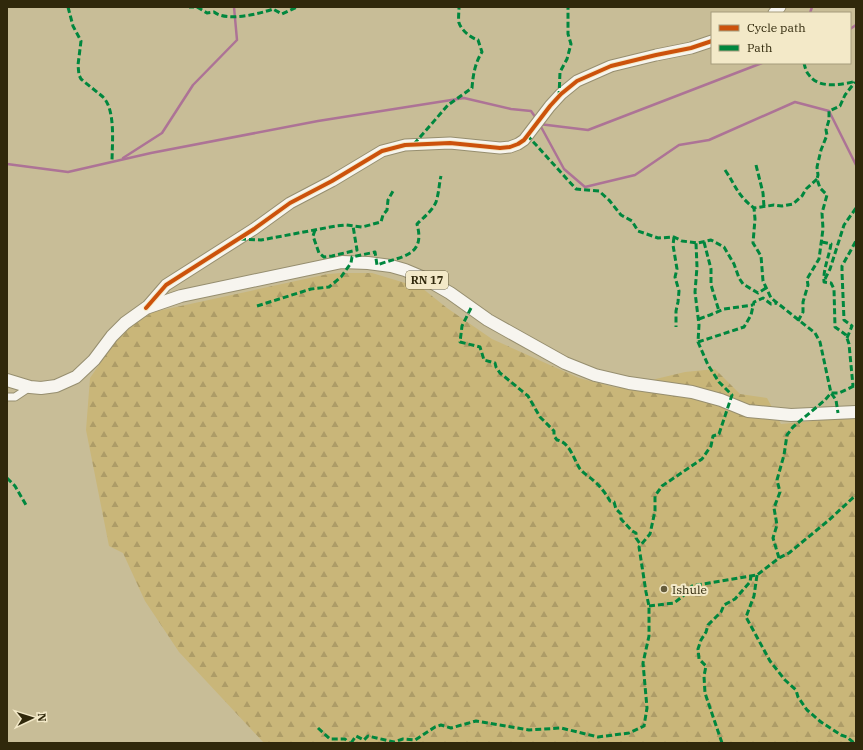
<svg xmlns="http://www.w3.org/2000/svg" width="863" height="750" font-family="'IBM Plex Serif',serif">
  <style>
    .forest { fill: url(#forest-firs) }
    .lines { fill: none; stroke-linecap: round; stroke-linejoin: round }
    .stream { stroke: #ad7396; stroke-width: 2.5 }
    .street-casing { stroke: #968e6f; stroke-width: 9 }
    .secondary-casing { stroke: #968e6f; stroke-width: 13 }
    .primary-casing { stroke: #968e6f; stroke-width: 14 }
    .street { stroke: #f7f5ef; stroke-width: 7 }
    .secondary { stroke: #f7f5ef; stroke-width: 11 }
    .primary { stroke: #f7f5ef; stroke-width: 12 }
    .quiet { stroke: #00873e; stroke-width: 3; stroke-dasharray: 6 3; stroke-linecap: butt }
    .cycleway-casing { stroke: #f3e9c8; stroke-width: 6 }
    .cycleway { stroke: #cc520c; stroke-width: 4 }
    .poi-dot { fill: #655c3c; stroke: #f3e9c8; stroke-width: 1.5 }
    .labels { text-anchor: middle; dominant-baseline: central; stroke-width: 4; stroke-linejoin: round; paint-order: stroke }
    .shield { fill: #f3e9c8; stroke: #6a6244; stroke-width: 1 }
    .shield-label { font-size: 11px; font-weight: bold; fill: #30280b }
    .poi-label { font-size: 12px; fill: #30280b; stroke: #f3e9c8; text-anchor: start }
  </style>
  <defs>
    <pattern id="forest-firs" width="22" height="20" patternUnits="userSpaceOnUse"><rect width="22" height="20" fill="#c9b679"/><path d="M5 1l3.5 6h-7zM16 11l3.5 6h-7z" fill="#ad9c67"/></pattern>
  </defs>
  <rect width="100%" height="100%" fill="#c8bd97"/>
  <path class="forest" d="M340,273H372L422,288L447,308L492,339L579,378L618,388L685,372L715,369L740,394L767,398L781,424L856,417V743H264L179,652L145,601L123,553L109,546L86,430L90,378L121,333L153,312L328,274Z"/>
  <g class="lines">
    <g class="stream">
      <path d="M810,13L812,7"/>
      <path d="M850,29L856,25"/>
      <path d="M539,124L588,130L762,63"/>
      <path d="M540,125L564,169L585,187L635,175L679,145L709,140L795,102L829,111L856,165"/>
      <path d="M123,158L162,133L193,85L237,40L234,7"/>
      <path d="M7,164L68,172L151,153L318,121L464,98L511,109L531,111L536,118"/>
    </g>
    <defs>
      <path id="street" d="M7,397H15L30,387"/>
      <g id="secondary">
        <path d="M774,13L780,7"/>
        <path d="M146,308L166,285L254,229L290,203L332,181L382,151L405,145L450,143L500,148L510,147L518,144L524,140L550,106L561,94L577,81L611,66L656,55L691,48L712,41"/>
      </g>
      <path id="primary" d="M7,380L30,387L41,388L56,386L76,377L94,360L112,336L125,323L146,308L181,296L342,262L368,263L391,266L405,270L424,278L450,293L488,320L565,363L595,375L629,383L692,392L721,400L748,411L791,415L856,412"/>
    </defs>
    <use href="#street" class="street-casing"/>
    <use href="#secondary" class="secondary-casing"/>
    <use href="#primary" class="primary-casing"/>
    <use href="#street" class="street"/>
    <use href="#secondary" class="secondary"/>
    <use href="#primary" class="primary"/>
    <g class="quiet">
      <path d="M68,7L73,26L81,41L78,65L79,75L81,79C88,85 96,91 103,97C116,110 112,145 112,162"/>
      <path d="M189,7H194"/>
      <path d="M197,7L207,13L214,12C227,22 259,14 273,9L282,14L297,7"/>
      <path d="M804,63C805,67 806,72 809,75C818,89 842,85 856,81"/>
      <path d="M559,97L560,72L567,59L571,44L568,34V7"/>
      <path d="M527,135L576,189L599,191L609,200L621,215L632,221L638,231L658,238L674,237L682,241L698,243L711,240L724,247L734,264L739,278L743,284L758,293L766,288"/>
      <path d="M414,144L448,105L472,88C473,75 475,63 482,52L478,40C471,38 462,31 459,23C458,19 459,12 459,7"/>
      <path d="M756,165L763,193L764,207"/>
      <path d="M725,170C736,186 737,195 754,208"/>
      <path d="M817,179L806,189L802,196L793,204L782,206L774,205L754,208L755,219L753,243L761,256L763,281L771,298L815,333L820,342L831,393L836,400L838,413"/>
      <path d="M315,230L313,236L319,253L324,257L332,256L357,250L353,226"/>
      <path d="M674,237L673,245L677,269L675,277L679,291L678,302L676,311V327"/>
      <path d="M240,239L261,240L336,226L346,225L362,227L381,222L383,215L387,210L388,200L393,191"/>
      <path d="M704,242L711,269V285L719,311"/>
      <path d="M822,242L831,244C829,257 823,269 824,282L831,283L834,289L835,327L846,335L849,344L853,386"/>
      <path d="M825,279L830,269L844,225L856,208"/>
      <path d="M257,306L311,289L329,287L341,277L351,263L352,257L375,252L377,265C401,256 426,257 417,224C423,218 433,210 436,202C439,193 439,184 441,176"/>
      <path d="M471,308L462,326L460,342L480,347L484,360L495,363L496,367L500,373L528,396L540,417L554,431V436L557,440C570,442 574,460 580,469C584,474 590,477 594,481C601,487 606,494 610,501L614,502L616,509L621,514V519L632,531L636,533V538L641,545"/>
      <path d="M699,319L710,315L724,309L753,305"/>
      <path d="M798,321L803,312V302L808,285L807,279L819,259L823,229L822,213L827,195L820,188L817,179L818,175L817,167L821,150L827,135L826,130L829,120V111L840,106L845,95L855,82"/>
      <path d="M847,338L852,326L844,320L842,272V266L856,241"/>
      <path d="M698,342L744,327L751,315L754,302L763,298L771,304L777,303"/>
      <path d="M7,478L15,486L26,505"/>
      <path d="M779,558L773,538L777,525L774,508L780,492L777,480L784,455L787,435L793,427L825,400L831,393H839L856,385"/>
      <path d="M757,575L754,596L746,617L770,661L785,680L796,690L798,697L807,710L821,722L841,735L847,737L854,743"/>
      <path d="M649,606L674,603L683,596L692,586L757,575L779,558L789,553L829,520L856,495"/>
      <path d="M318,728L330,739H345L349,743"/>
      <path d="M351,743L356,736L364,740L368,736L394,742L403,739L415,740L435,727L441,725L451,728L476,721L529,730L561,728L598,737L629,733L644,726L647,708L643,663L649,636V606L646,592L639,547L650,534L655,511V496L662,486L702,459L711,446L713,436L719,434L732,395L719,382L708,365L698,342L699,325L695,292L697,267L696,243"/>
      <path d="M722,743L705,693L704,676L706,666L699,659L698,649L701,640L706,632L708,625L721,612L724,605L735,599L750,582L751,576"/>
    </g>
    <defs>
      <path id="cycleway" d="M146,308L166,285L254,229L290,203L332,181L382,151L405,145L450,143L500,148L510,147L518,144L524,140L550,106L561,94L577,81L611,66L656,55L691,48L712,41"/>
    </defs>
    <use href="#cycleway" class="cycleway-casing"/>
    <use href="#cycleway" class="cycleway"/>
  </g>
  <circle class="poi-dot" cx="664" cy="589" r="4"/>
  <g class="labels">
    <rect class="shield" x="406" y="271" width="42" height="18" rx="3"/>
    <g class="shield-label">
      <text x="427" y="280">RN 17</text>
    </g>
    <g class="poi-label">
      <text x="672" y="589">Ishule</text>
    </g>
  </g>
  <rect width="863" height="750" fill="none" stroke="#30280b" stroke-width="16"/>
  <rect x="711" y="12" width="140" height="52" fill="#f3e9c8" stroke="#a59c7c"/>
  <rect x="719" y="25" width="20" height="6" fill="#cc520c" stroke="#a59c7c"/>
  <text x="747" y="32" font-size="12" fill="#30280b">Cycle path</text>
  <rect x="719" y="45" width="20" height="6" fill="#00873e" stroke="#a59c7c"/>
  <text x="747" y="52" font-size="12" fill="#30280b">Path</text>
  <g transform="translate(32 718) rotate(86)" stroke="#f3e9c8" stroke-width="3" paint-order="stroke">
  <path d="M0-3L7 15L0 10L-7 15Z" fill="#30280b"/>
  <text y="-6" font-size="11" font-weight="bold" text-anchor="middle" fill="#30280b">N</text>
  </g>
</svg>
